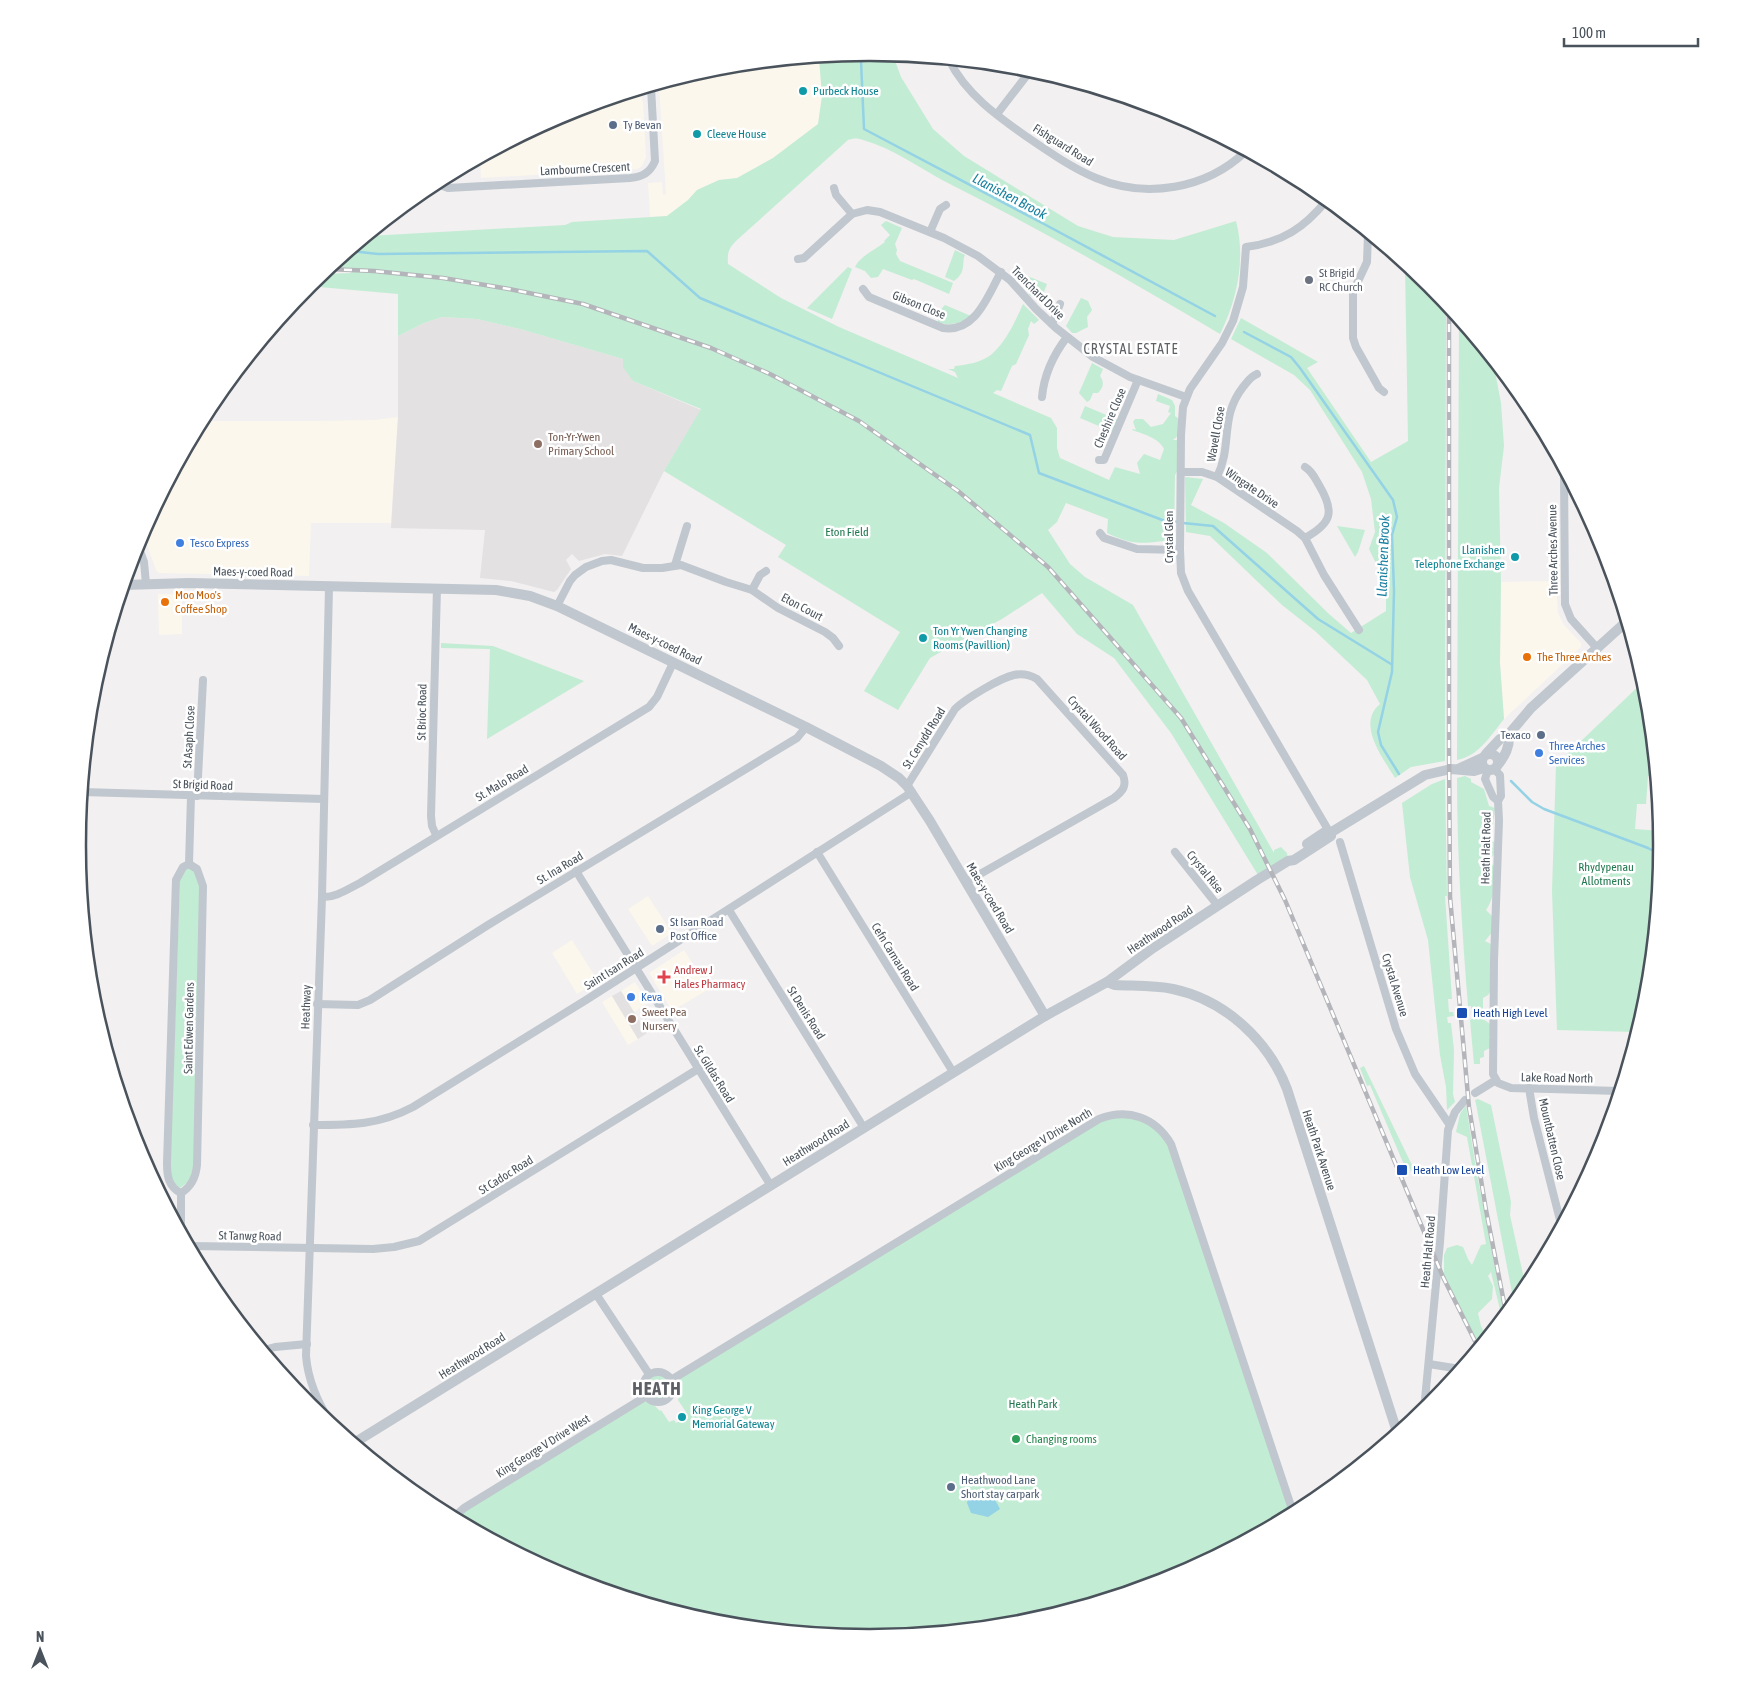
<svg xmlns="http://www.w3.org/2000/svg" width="1739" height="1690" font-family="'Asap Condensed',sans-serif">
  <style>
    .commercial { fill: #fbf7ec }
    .education { fill: #e3e1e1 }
    .green { fill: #c3ecd4 }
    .water { fill: #94d2e5 }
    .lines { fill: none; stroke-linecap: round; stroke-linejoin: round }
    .stream { stroke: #94d2e5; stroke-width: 2.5 }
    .minor { stroke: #c0c7ce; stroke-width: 8 }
    .tertiary { stroke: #c0c7ce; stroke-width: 10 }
    .rail-casing { stroke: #b3b5ba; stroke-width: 4.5 }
    .rail { stroke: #fff; stroke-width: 2.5; stroke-dasharray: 8; stroke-linecap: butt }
    .culture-dot { fill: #0f9aa8; stroke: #fff; stroke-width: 2 }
    .service-dot { fill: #5c6f8a; stroke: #fff; stroke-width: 2 }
    .worship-dot { fill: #6b7280; stroke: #fff; stroke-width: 2 }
    .education-dot { fill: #8d6e63; stroke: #fff; stroke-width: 2 }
    .shop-dot { fill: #3f7fe0; stroke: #fff; stroke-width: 2 }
    .food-dot { fill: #e8710a; stroke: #fff; stroke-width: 2 }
    .health-dot { fill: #e0444e; stroke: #fff; stroke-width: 2 }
    .transit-dot { fill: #1a4fb4; stroke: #fff; stroke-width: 2 }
    .leisure-dot { fill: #2e9e5b; stroke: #fff; stroke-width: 2 }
    .labels { text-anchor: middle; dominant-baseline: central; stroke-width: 5; stroke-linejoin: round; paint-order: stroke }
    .culture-label { font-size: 12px; fill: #0d838f; stroke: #fff; text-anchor: start }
    .service-label { font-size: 12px; fill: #4e5e75; stroke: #fff; text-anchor: start }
    .street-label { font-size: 12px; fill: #4a535c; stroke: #fff }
    .worship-label { font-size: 12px; fill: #5b616d; stroke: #fff; text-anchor: start }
    .education-label { font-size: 12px; fill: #785e54; stroke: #fff; text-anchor: start }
    .park-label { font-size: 12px; fill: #1f784e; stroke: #fff }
    .shop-label { font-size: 12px; fill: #366cbe; stroke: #fff; text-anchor: start }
    .food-label { font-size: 12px; fill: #c56008; stroke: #fff; text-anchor: start }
    .health-label { font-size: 12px; fill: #be3a42; stroke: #fff; text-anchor: start }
    .transit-label { font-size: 12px; fill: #164399; stroke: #fff; text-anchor: start }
    .leisure-label { font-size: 12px; fill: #27864d; stroke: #fff; text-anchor: start }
    .water-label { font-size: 14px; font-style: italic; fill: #1980a0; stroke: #fff }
    .neighbourhood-label { font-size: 14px; letter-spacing: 1px; fill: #5d6064; stroke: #fff }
    .district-label { font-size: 18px; font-weight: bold; letter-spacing: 1px; fill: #5d6064; stroke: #fff }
    .rim { fill: none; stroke: #4a535c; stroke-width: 2.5 }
  </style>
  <rect width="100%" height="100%" fill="#f2f0f0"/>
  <g class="commercial">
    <path d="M819,58L822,96L818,124L773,158L737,178L719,180L697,190L688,200L667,216L650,217L648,183L662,182L663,195L666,194L659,85L715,68Z"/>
    <path d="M636,92L640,95L643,102L646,157L641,167L637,169L481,178L480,159L566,113Z"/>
    <path d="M398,417L391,523H311L309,576L159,573L156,570L145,539L144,530L202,421H312L374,420Z"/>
    <path d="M1556,581L1558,613L1564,625L1581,643V647L1504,719L1500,663L1501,582Z"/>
    <path d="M158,594H182V634L159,635Z"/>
    <path d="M648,896L672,933L652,946L628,909Z"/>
    <path d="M572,940L598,981L577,994L552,953Z"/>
    <path d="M684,950L709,989L672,1011L649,973Z"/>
    <path d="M635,982L648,1003L634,1012L621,991Z"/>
    <path d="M612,996L638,1039L628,1045L602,1002Z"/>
  </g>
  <g class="education">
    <path d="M442,317L477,319L520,329L623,359L633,381L701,410L664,471L622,556L605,554L579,561L572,554L566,560L571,569L557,590L554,592L511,581L480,578L485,530L391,528L398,417V336L424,323Z"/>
    <path d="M621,991L647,1033L638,1039L612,996Z"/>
  </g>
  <g class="green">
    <path d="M870,53L893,55L901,77L933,129L964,156L1078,226L1113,237L1174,240L1236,221C1246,259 1237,300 1220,334C1129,280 1038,228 944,181C918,167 892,148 863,140C857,138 854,138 848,140L737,240C729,248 727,252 728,264L781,298L839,327L958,378L955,372L948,369H954L955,366C967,365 983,362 992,354C1006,342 1016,320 1023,304L1039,320L1034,324L1031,321L1028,329L1029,335L1016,364L1012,366L1001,391L997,390L993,393L1051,418L1057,428V448L1060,458L1109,480L1115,467L1140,474L1137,463L1144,454L1160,460L1164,449C1159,438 1143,434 1132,430L1133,429L1136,430L1133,422L1135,419H1143L1151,427L1163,424L1171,413L1168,412L1170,406L1156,401L1158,394L1172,400L1175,406V416L1179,419V435L1173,440H1177L1178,470L1175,475L1174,539C1145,544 1134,546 1107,533L1108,519L1066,503L1057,522L1048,530L1070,564L1085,577L1133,605L1274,853V850L1281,847L1287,853L1288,859L1258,875L1171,733L1114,658L1077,634L1042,593L1002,619L970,636L968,633L963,636L964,639L930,658L898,710L864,691L900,632L778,557L786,545L664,471L701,409L633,381L623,367V359L520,329L477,319L442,317L424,323L398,336V294L308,286L323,274L352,273L339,267H331L369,236L565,225L572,222L667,216L688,200L697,190L719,180L737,178L773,158L818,124L822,96L819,58Z"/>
    <path d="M886,221L902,228L895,244L897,250L896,254L900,261L953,283L949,294L914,279L912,280L883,269L878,277L871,278L865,271L855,267C861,255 874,251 885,242L884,241L890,235L881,225Z"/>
    <path d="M955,250L965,255C962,261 965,269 960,275C958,278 956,279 954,281L945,277Z"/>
    <path d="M1405,264L1430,285L1446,304L1445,761L1411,767L1395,778C1383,758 1356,724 1380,704L1367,680L1315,631L1282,605L1210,536L1186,532L1185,477L1203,479L1191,505L1224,523L1267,553L1329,614L1351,633L1386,611V584L1369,549L1375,532L1371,499L1362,472L1310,390L1294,375L1231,339L1241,318L1318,362L1307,368L1371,462L1408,441Z"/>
    <path d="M848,267L852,269L832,319L807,308Z"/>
    <path d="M1027,276L1047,284L1041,300L1037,297H1033L1029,295L1028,285L1025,282Z"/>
    <path d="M1081,298L1088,301L1092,310L1087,317L1088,327L1076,333H1072L1066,326Z"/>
    <path d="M945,305L971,316C960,323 951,327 938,322C938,316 940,309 945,305Z"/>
    <path d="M1459,320L1493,361L1501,403L1504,446L1499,488L1501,582L1500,663L1504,719C1491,735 1479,756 1457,760Z"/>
    <path d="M1092,363L1103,369L1100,376C1105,383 1103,388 1098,393H1093L1090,400L1087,402L1079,393Z"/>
    <path d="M1085,406L1118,420L1113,432L1080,418Z"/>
    <path d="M1337,526L1365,530L1358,552L1355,557Z"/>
    <path d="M441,643L493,646L584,681L487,739L490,649L441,648Z"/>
    <path d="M1644,681L1647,691L1655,776H1648L1646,804H1637L1635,829L1661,831L1662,845L1647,1000L1637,1032L1557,1030L1552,891L1556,765Z"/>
    <path d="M1465,776L1471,779V782L1484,789L1489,806L1495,808L1493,825L1489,827L1488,838L1494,842L1497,846L1496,852L1489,860C1491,863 1495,866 1495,870C1497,882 1493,900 1486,910L1494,918L1493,931L1485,941L1491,944L1492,959L1490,963L1492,966L1490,978V992L1488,995L1483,998V1019L1490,1024L1491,1032L1489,1037L1491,1041L1490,1048L1484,1051V1057L1480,1058V1064H1474L1470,1020L1472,1019L1471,1006H1468C1462,929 1457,855 1457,778Z"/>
    <path d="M1445,779L1447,896H1445L1452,999H1448L1449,1012H1453L1454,1016L1447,1017L1448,1023H1451L1454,1050L1453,1094L1455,1102L1447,1110L1446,1087L1440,1055L1428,940L1410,877L1402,803L1432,784Z"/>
    <path d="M189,868L196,872L200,882L194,1166L189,1181L180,1188C174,1185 171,1179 170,1172L180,877L185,869Z"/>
    <path d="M1364,1066L1409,1159L1415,1171L1411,1172L1409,1166L1405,1167L1370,1085L1367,1086L1360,1068Z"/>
    <path d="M1478,1099L1491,1105L1511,1202L1510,1215L1526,1288L1514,1303L1476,1104L1475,1100Z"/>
    <path d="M1466,1105L1476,1169L1504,1315L1502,1318L1491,1272L1488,1276L1493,1286L1492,1299L1478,1313L1481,1326L1483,1330L1490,1332L1479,1345L1444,1275V1255L1447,1248L1457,1245L1463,1247L1468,1259L1472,1265L1481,1245L1486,1244L1467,1137L1456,1132L1460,1114Z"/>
    <path d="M1133,1117L1153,1127L1169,1145L1290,1511L1287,1516L1173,1577L1024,1622L870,1637L715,1622L566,1577L456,1518L461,1513L644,1401L655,1406L660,1411L661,1410L669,1422L674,1420L676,1423L684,1418L682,1415L686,1412L678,1400L680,1394L677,1391L678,1379L1098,1122L1110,1118Z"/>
    <circle cx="658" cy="1387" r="12"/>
  </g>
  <path class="water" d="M977,1490C990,1492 994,1497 1000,1509L988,1517L971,1513L967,1503L969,1493Z"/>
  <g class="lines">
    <g class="stream">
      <path d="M856,54L861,61L864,129L1044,224L1215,316"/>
      <path d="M351,251L378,254L647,251L700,298L1030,435L1039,473L1165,521L1178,522"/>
      <path d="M1244,332L1291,357L1300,368L1393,500L1397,517L1392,535L1394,591L1392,672L1378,732L1381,745L1399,774"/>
      <path d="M1183,523L1213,526L1318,619L1391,664"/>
      <path d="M1511,781L1532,802L1544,809L1648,848L1661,855"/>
    </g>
    <g class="minor">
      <path d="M949,60C966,94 997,116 1027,137C1049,152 1072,168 1096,178C1146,199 1206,189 1245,152"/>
      <path d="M997,114L1031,70"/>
      <path d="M437,182L440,185L448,188L630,178C642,177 650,173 655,161L651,87"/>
      <path d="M834,188L836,195L852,214"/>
      <path d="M1327,200C1304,228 1283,242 1246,247L1243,287L1233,321L1222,343L1190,389L1183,407L1181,435L1180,550L1181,573L1188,591L1330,833"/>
      <path d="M930,232L940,209L946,205"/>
      <path d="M1368,234L1367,262L1353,292V338L1356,347L1379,388L1384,392"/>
      <path d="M798,259L804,258L852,214L867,210L880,212L944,238L978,256L1010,280L1036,309L1056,328L1093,357L1130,377L1186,397"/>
      <path d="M863,289L869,297L943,328C976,333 988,295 1001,272"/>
      <path d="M1052,324L1060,304"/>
      <path d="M1042,397C1044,375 1054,354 1067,337"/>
      <path d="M1099,460H1104L1138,380"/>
      <path d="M1564,471L1565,604L1571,619L1597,648"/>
      <path d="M1181,472H1202L1217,477L1297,531L1305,538C1332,523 1335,512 1319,485C1315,478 1312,471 1305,467"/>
      <path d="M1217,477C1233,445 1219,418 1243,387C1248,381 1250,377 1257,374"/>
      <path d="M1100,533L1104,538L1137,549L1180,550"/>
      <path d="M1305,538L1324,575L1359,630"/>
      <path d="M137,543L144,562L146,584"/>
      <path d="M675,565L687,526"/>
      <path d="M329,587L322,897L306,1356C308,1380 318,1403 331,1423"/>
      <path d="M752,590L760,575L766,571"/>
      <path d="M557,606L570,581L575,575L586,567L602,561L611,560L643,568H662L681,565L726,582L752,590L778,608L825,632L833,638L839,646"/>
      <path d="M1494,769L1500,775L1501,796L1498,801L1499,820L1494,960L1493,1074L1498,1083L1511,1088L1619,1091"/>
      <path d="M1488,770L1485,779L1493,797L1498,801"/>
      <path d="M907,786L955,709C965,699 1000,678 1014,675C1023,673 1030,675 1037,679L1123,775C1127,786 1123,791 1114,798L966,882"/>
      <path d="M82,792L324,799"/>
      <path d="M197,796L203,680"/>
      <path d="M436,835L432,826L431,816L437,588"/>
      <path d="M1340,842L1396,1029L1415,1074L1449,1124"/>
      <path d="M817,852L953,1072"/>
      <path d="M1175,852L1218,906"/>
      <path d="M576,871L771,1186"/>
      <path d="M322,897C335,898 348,889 360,883L649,707L657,697L673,663"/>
      <path d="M729,910L864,1128"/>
      <path d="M317,1004L358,1005L370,1000L488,925L797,738L806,727"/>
      <path d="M1529,1088L1534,1118L1561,1224"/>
      <path d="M1475,1093L1496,1080"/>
      <path d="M313,1125C351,1125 379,1125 413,1107L586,1000L912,792"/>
      <path d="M181,1193C191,1187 196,1176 197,1165L203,886L197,869L189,864"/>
      <path d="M181,1229V1193C168,1187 167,1175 167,1163L176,880L183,867L189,864L191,796"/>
      <path d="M190,1246L373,1249L394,1247L419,1241L698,1069"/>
      <path d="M596,1294L649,1374"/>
      <path d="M264,1350L275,1347L307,1344"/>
      <path d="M1429,1364L1460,1369"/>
      <circle cx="658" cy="1387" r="15"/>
      <path d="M671,1380L1099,1119C1128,1108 1155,1117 1171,1144L1291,1506L1294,1512"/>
      <path d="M1424,1410L1440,1242L1448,1130L1455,1112L1465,1100"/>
      <path d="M454,1517L464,1508L645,1397"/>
    </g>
    <g class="tertiary">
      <path d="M124,585L189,583L496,590L530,596L557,606L806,727L881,766L899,778L907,786L930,821L1045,1016"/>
      <circle cx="1490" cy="762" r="8"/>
      <path d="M1486,754L1500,739L1509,734L1531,708L1626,622"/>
      <path d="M1497,766C1505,756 1510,747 1509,734"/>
      <path d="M1458,769L1482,758"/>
      <path d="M1307,844L1325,832L1330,833L1425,775L1451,769L1474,771L1484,768"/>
      <path d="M1107,982L1115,985C1135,986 1154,985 1173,989C1225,1000 1268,1040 1287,1089L1397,1432"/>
      <path d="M354,1443L1045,1016L1107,982L1153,948L1257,880L1288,861L1294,860L1331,836L1330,833"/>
    </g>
    <defs>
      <g id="rail">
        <path d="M328,269L374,271L443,278L509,289L583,304L711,348L770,374L859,421L958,491L1048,567L1181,718L1250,829L1285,900L1443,1277L1478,1347"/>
        <path d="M1449,308V746L1450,897L1469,1107L1486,1210L1506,1313"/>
      </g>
    </defs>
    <use href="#rail" class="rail-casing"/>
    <use href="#rail" class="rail"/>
  </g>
  <g class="culture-dot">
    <circle cx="803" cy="91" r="5"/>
    <circle cx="697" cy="134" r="5"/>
    <circle cx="1515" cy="557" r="5"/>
    <circle cx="923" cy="638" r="5"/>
    <circle cx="682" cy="1417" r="5"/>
  </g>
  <g class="service-dot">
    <circle cx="613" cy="125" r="5"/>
    <circle cx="1541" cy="735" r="5"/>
    <circle cx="660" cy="929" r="5"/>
    <circle cx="951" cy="1487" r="5"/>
  </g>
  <circle class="worship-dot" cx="1309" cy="280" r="5"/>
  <g class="education-dot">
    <circle cx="538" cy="444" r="5"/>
    <circle cx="632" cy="1019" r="5"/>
  </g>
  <g class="shop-dot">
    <circle cx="180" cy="543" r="5"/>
    <circle cx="1539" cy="753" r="5"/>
    <circle cx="631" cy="997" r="5"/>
  </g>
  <g class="food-dot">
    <circle cx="165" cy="602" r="5"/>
    <circle cx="1527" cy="657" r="5"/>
  </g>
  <path class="health-dot" d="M661.5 969.5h5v5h5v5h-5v5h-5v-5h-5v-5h5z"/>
  <g class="transit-dot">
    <rect x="1456" y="1007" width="12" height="12" rx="2.5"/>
    <rect x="1396" y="1164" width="12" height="12" rx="2.5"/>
  </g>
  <circle class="leisure-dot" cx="1016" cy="1439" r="5"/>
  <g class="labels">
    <g class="culture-label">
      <text x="813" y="91">Purbeck House</text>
      <text x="707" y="134">Cleeve House</text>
      <text x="1505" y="550" text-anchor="end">Llanishen<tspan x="1505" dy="14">Telephone Exchange</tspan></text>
      <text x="933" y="631">Ton Yr Ywen Changing<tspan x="933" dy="14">Rooms (Pavillion)</tspan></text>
      <text x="692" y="1410">King George V<tspan x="692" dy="14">Memorial Gateway</tspan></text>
    </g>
    <g class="service-label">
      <text x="623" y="125">Ty Bevan</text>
      <text x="1531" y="735" text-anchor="end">Texaco</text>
      <text x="670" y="922">St Isan Road<tspan x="670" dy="14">Post Office</tspan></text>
      <text x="961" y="1480">Heathwood Lane<tspan x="961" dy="14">Short stay carpark</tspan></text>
    </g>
    <g class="street-label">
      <text transform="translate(1063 145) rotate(32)">Fishguard Road</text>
      <text transform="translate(585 169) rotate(-3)">Lambourne Crescent</text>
      <text transform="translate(1038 293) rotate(45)">Trenchard Drive</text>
      <text transform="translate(919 305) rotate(22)">Gibson Close</text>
      <text transform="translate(1110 418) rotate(-67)">Cheshire Close</text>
      <text transform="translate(1216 434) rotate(-80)">Wavell Close</text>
      <text transform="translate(1252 488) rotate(34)">Wingate Drive</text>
      <text transform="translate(1169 537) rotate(-90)">Crystal Glen</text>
      <text transform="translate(1553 550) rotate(-91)">Three Arches Avenue</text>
      <text transform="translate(253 572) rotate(1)">Maes-y-coed Road</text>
      <text transform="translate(802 607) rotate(28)">Eton Court</text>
      <text transform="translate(665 644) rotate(26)">Maes-y-coed Road</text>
      <text transform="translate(422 712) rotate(-89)">St Brioc Road</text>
      <text transform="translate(1097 728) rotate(48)">Crystal Wood Road</text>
      <text transform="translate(189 737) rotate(-87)">St Asaph Close</text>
      <text transform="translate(924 738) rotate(-58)">St. Cenydd Road</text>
      <text transform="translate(502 783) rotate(-31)">St. Malo Road</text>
      <text transform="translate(203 785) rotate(2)">St Brigid Road</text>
      <text transform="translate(1486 848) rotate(-89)">Heath Halt Road</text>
      <text transform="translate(560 868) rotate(-31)">St. Ina Road</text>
      <text transform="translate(1205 872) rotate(51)">Crystal Rise</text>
      <text transform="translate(990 898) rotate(59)">Maes-y-coed Road</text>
      <text transform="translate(1160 930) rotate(-34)">Heathwood Road</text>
      <text transform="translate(895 957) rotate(58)">Cefn Carnau Road</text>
      <text transform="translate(614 969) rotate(-32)">Saint Isan Road</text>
      <text transform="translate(1395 985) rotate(73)">Crystal Avenue</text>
      <text transform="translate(306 1007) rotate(-88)">Heathway</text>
      <text transform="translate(806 1013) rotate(58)">St Denis Road</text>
      <text transform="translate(189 1028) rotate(-89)">Saint Edwen Gardens</text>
      <text transform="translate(714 1074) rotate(58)">St. Gildas Road</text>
      <text transform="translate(1557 1078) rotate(1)">Lake Road North</text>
      <text transform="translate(1552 1139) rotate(77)">Mountbatten Close</text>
      <text transform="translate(1043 1140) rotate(-31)">King George V Drive North</text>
      <text transform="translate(816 1143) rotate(-32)">Heathwood Road</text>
      <text transform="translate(1319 1150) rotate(72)">Heath Park Avenue</text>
      <text transform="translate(506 1175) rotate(-32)">St Cadoc Road</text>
      <text transform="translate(250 1236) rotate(1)">St Tanwg Road</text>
      <text transform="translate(1428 1252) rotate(-85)">Heath Halt Road</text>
      <text transform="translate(472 1356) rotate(-32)">Heathwood Road</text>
      <text transform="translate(543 1446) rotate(-32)">King George V Drive West</text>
    </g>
    <g class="worship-label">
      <text x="1319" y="273">St Brigid<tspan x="1319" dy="14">RC Church</tspan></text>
    </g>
    <g class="education-label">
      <text x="548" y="437">Ton-Yr-Ywen<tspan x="548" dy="14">Primary School</tspan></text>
      <text x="642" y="1012">Sweet Pea<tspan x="642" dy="14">Nursery</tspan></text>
    </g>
    <g class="park-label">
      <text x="847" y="532">Eton Field</text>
      <text x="1606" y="867">Rhydypenau<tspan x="1606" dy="14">Allotments</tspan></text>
      <text x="1033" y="1404">Heath Park</text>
    </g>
    <g class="shop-label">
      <text x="190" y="543">Tesco Express</text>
      <text x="1549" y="746">Three Arches<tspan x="1549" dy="14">Services</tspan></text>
      <text x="641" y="997">Keva</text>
    </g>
    <g class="food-label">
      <text x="175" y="595">Moo Moo's<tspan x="175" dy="14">Coffee Shop</tspan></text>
      <text x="1537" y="657">The Three Arches</text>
    </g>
    <g class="health-label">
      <text x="674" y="970">Andrew J<tspan x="674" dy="14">Hales Pharmacy</tspan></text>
    </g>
    <g class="transit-label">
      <text x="1473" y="1013">Heath High Level</text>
      <text x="1413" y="1170">Heath Low Level</text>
    </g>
    <g class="leisure-label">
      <text x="1026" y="1439">Changing rooms</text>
    </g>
    <g class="water-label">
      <text transform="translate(1010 196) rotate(28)">Llanishen Brook</text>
      <text transform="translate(1383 556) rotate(-88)">Llanishen Brook</text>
    </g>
    <g class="neighbourhood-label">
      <text x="1131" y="349">CRYSTAL ESTATE</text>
    </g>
    <g class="district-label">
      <text x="657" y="1388">HEATH</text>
    </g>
  </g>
  <path d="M0 0H1739V1690H0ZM869 61H870A783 783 0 0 1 1653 844V846A783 783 0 0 1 870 1629H869A783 783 0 0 1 86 846V844A783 783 0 0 1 869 61Z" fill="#fff" fill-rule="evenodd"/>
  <path class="rim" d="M869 61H870A783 783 0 0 1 1653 844V846A783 783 0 0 1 870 1629H869A783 783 0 0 1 86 846V844A783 783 0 0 1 869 61Z"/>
  <g transform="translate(40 1650)" stroke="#ffffff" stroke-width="4" paint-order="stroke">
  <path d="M0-4L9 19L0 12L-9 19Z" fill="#4a535c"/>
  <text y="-8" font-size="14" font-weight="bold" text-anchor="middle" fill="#4a535c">N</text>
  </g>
  <path d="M1564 38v8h134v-8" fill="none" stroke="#4a535c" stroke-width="2.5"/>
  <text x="1572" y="38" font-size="15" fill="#4a535c" stroke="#ffffff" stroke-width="4" paint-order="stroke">100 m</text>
</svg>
